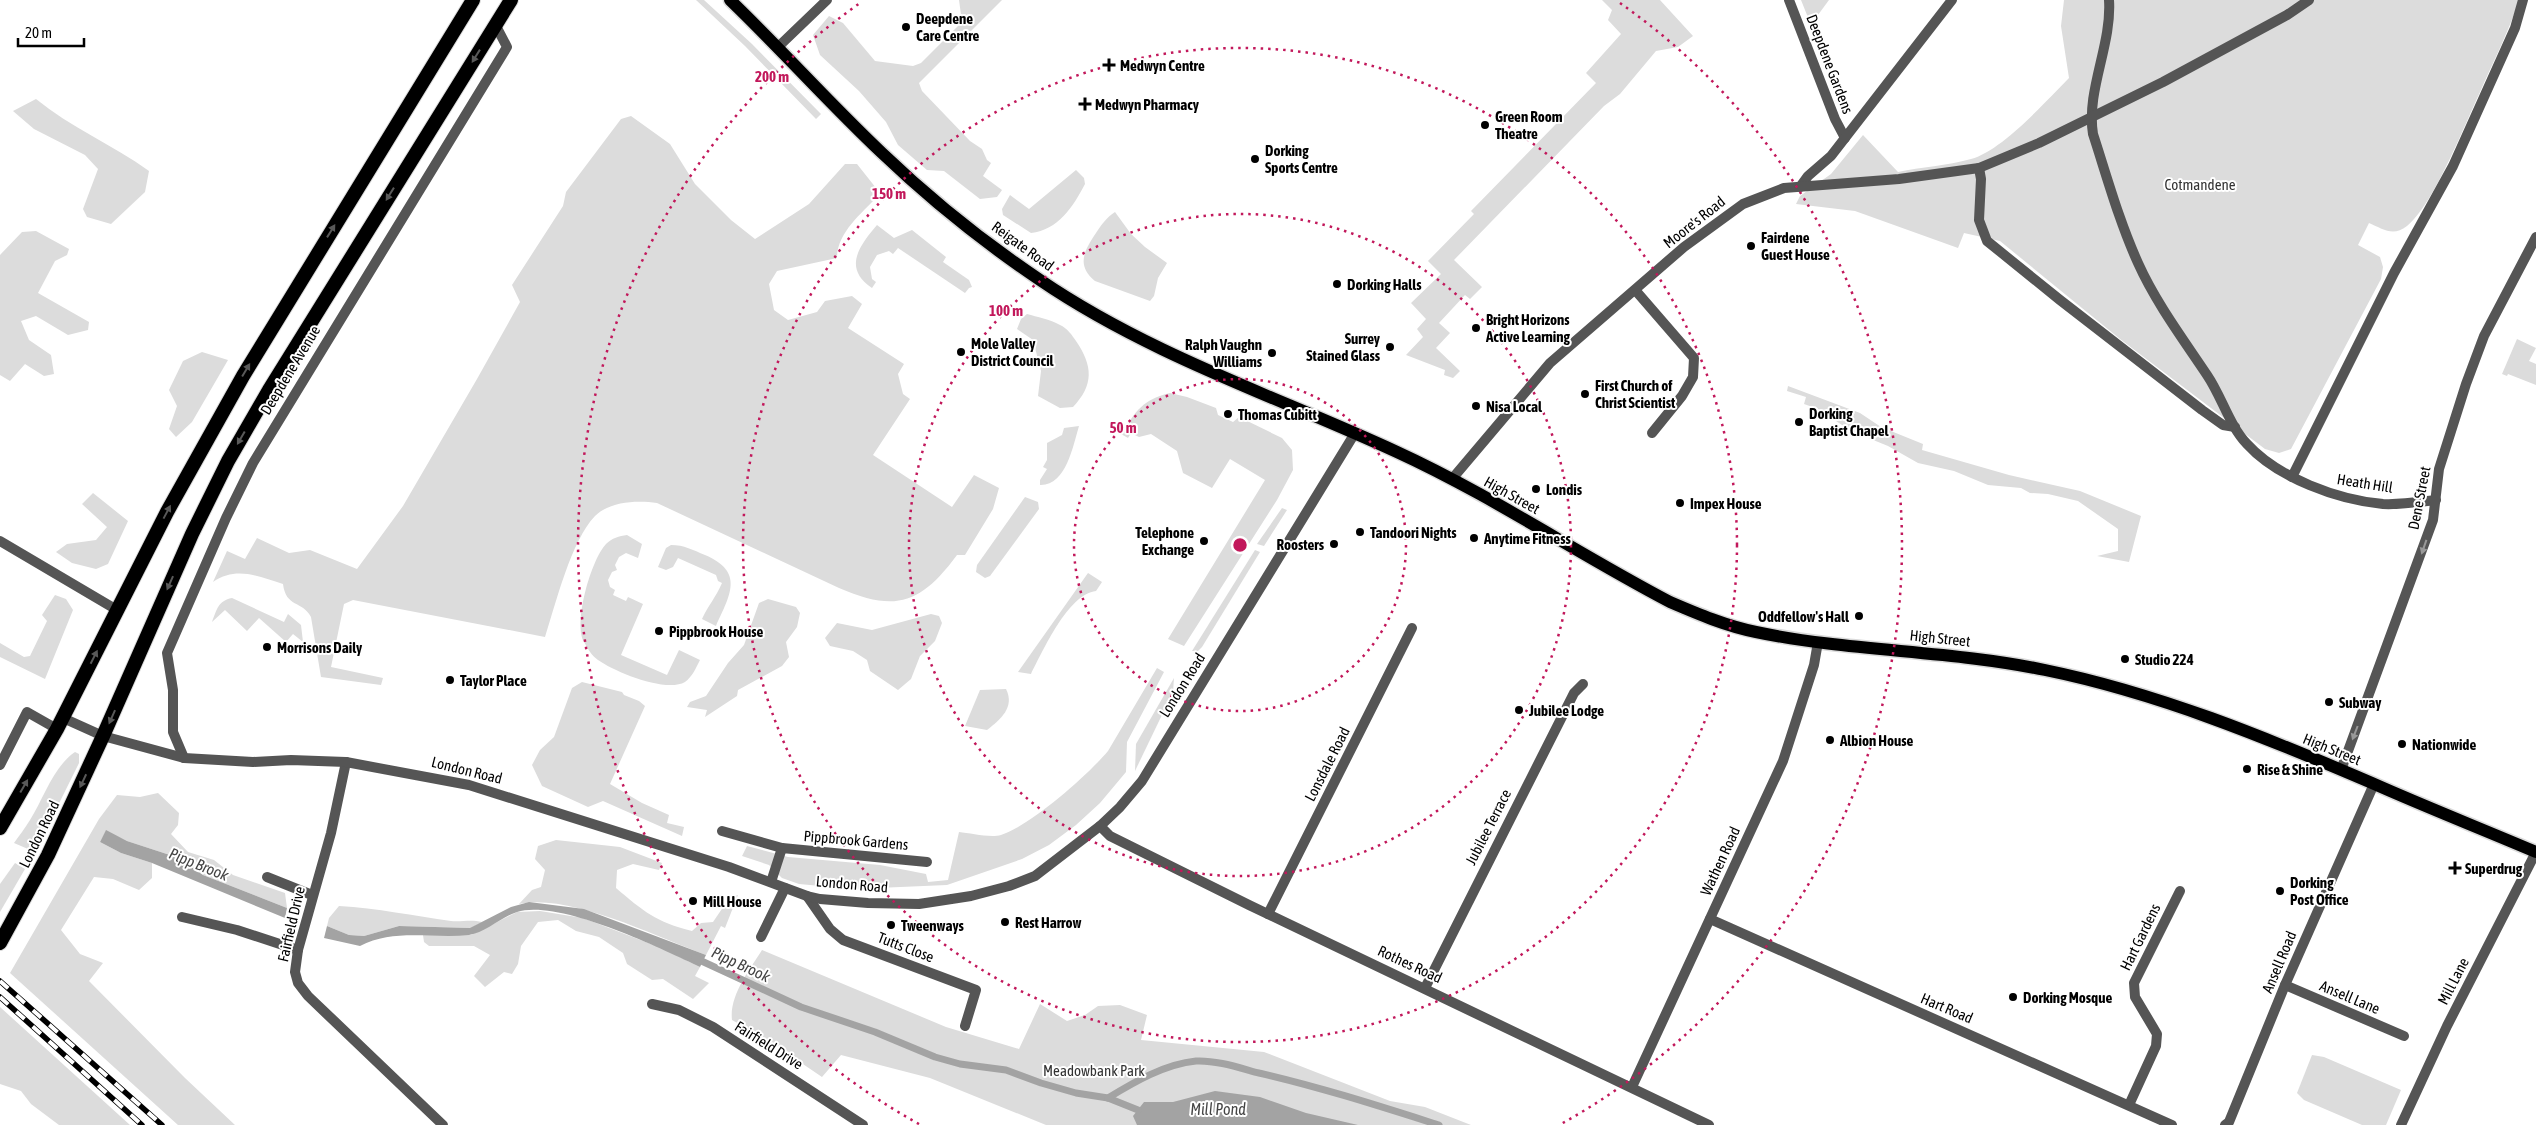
<svg xmlns="http://www.w3.org/2000/svg" width="2536" height="1125" font-family="'Asap Condensed',sans-serif">
  <style>
    .green { fill: #dcdcdc }
    .water { fill: #a3a3a3 }
    .lines { fill: none; stroke-linecap: round; stroke-linejoin: round }
    .stream { stroke: #a3a3a3; stroke-width: 7 }
    .primary-casing { stroke: #dbdbdb; stroke-width: 15 }
    .trunk-casing { stroke: #dbdbdb; stroke-width: 16 }
    .minor { stroke: #555; stroke-width: 10 }
    .tertiary { stroke: #555; stroke-width: 10 }
    .primary { stroke: #000; stroke-width: 12 }
    .trunk { stroke: #000; stroke-width: 14 }
    .rail-casing { stroke: #000; stroke-width: 5.5 }
    .rail { stroke: #fff; stroke-width: 4; stroke-dasharray: 11; stroke-linecap: butt }
    .oneway { fill: #595959 }
    .oneway2 { fill: #999 }
    .ring { fill: none; stroke: #c2185b; stroke-width: 2.5; stroke-dasharray: 2.5 5 }
    .poi-dot { fill: #000; stroke: #fff; stroke-width: 2 }
    .labels { text-anchor: middle; dominant-baseline: central; stroke-width: 4; stroke-linejoin: round; paint-order: stroke }
    .poi-label { font-size: 15px; font-weight: bold; fill: #000; stroke: #fff; text-anchor: start }
    .street-label { font-size: 15px; fill: #000; stroke: #fff }
    .park-label { font-size: 15px; fill: #333; stroke: #fff }
    .water-label { font-size: 16px; font-style: italic; fill: #444; stroke: #fff }
    .centre { fill: #c2185b; stroke: #fff; stroke-width: 2.5 }
    .ring-label { font-size: 15px; text-anchor: middle; font-weight: bold; fill: #c2185b; stroke: #fff; stroke-width: 4; stroke-linejoin: round; paint-order: stroke }
  </style>
  <rect width="100%" height="100%" fill="#fff"/>
  <g class="green">
    <path d="M696,0H704L752,44L821,114L816,119L745,46Z"/>
    <path d="M959,0H1002L919,83L922,91L970,141L982,149L987,160L991,163L983,176L1002,190L997,197L980,199L944,171L927,170L898,145L886,122L859,91L820,55L813,35L829,16L843,23L875,61L913,66L921,63L962,22Z"/>
    <path d="M1602,0H1660L1693,36L1678,47L1656,51L1620,94L1604,106L1454,260L1482,287L1470,299L1465,295L1439,323L1450,333L1436,348L1460,371L1453,378L1444,375L1445,370L1406,355L1423,337L1417,329L1426,319L1411,303L1441,274L1428,261L1474,214L1471,211L1596,83L1586,73L1621,34L1608,20L1612,10Z"/>
    <path d="M1801,0H1829L1815,19L1809,20Z"/>
    <path d="M2064,0H2519C2509,31 2493,62 2480,92C2465,124 2433,206 2407,226C2393,237 2383,229 2369,223L2358,245L2380,257L2383,267L2381,279L2291,449L2279,453L2265,449L2120,339L2000,241L1964,233L1958,248L1855,211L1796,204L1800,196L1831,174L1863,135L1898,172C1921,167 1947,166 1971,159C2003,150 2045,102 2069,78L2061,26Z"/>
    <path d="M36,99C70,127 113,145 149,171L145,192L111,224L87,217L83,209L98,169L85,155L34,129L13,111Z"/>
    <path d="M631,116L670,144L695,184L731,220L755,239L809,204L845,164H857L876,188L877,197C861,214 837,233 837,258L777,271L769,284L774,310L788,320L817,312L825,301L852,296L862,304L848,328L904,364L898,374L903,394L910,399L873,455L952,507L974,475L999,488L993,509L965,555H957C920,605 895,612 839,588L657,503C638,500 610,501 595,516C571,541 556,603 545,637L353,600L344,604L331,667L383,678L381,685L321,677L311,617C302,600 286,608 283,584C258,576 236,566 213,582L227,551L245,559L257,538L289,553L310,550L357,569L403,506L477,379L520,302L512,285L563,206L566,192L621,119Z"/>
    <path d="M1076,170L1084,178L1085,184C1073,207 1058,230 1031,233L1003,215L1002,209L1010,195L1029,209Z"/>
    <path d="M1115,212L1131,234L1145,247L1167,263L1158,278L1154,296L1150,301L1095,281C1076,265 1084,251 1096,233C1102,224 1106,218 1115,212Z"/>
    <path d="M877,225L894,238L912,230L946,257L943,262L969,280L972,287L969,288L965,293L898,248L893,254L889,251L877,255L870,267L872,279L876,282L872,288C842,268 860,245 877,225Z"/>
    <path d="M36,231L69,249L67,255L55,261L38,293L89,322L88,330L68,335L36,316L21,321L29,340L51,355L54,374L44,376L25,364L10,381L0,375V255L22,232Z"/>
    <path d="M1027,314C1037,317 1050,319 1060,325C1067,328 1072,335 1076,341C1093,366 1094,385 1073,407L1060,408L1038,396L1041,371L1033,340L1017,329L1021,319Z"/>
    <path d="M2517,339L2536,348L2529,361L2536,364V385L2508,374L2507,376L2502,374Z"/>
    <path d="M202,352L228,360L192,422L176,437L169,429L177,406L169,390L183,361Z"/>
    <path d="M1788,386L1860,413L1881,427L1923,444L1922,450L2009,475L2080,491L2141,516L2129,562L2097,556L2118,551V529L2078,501L2048,494L2030,493L2021,488L1988,485L1954,471L1918,463L1888,446L1851,431L1818,409L1804,404L1806,397L1787,391Z"/>
    <path d="M1170,393L1187,397L1216,408L1218,415L1233,422L1239,417L1282,438L1292,450L1293,470L1277,500L1184,646L1168,639L1265,480L1230,459L1212,488L1183,473L1177,451L1151,434L1139,437L1131,433L1128,438L1121,434C1137,410 1142,400 1170,393Z"/>
    <path d="M1079,426C1073,446 1066,486 1040,485V480L1047,469L1043,467L1047,460V443L1062,435L1064,428Z"/>
    <path d="M93,493L128,521L108,564L96,569L72,563L56,552L67,544L96,540L107,527L82,504Z"/>
    <path d="M1025,497L1038,502L1039,509L990,576L985,578L976,572L977,565Z"/>
    <path d="M1282,508L1287,510L1264,546L1257,544Z"/>
    <path d="M627,535L642,544L638,558L626,553L619,557L615,565L617,570L612,572L608,580L610,587L615,590L613,595L626,601L628,597L643,604L621,655L667,675L679,650L700,660C696,668 692,677 685,682C666,693 615,672 598,660C592,656 588,649 584,642C573,623 591,560 606,544C612,538 619,536 627,535Z"/>
    <path d="M671,545C684,545 693,550 705,555C745,572 730,595 716,626L702,619C708,606 716,597 722,583L718,581L716,575L678,558L673,567L666,570L658,567L666,548Z"/>
    <path d="M1255,550L1260,552L1202,647L1198,651H1192Z"/>
    <path d="M1088,573L1102,582L1096,591C1068,594 1043,651 1031,674L1018,672Z"/>
    <path d="M55,595L66,599L73,610L45,679L0,657V643L24,657L30,656L47,621L42,615Z"/>
    <path d="M232,598L284,622L288,614L301,625L303,642L293,634L286,642L259,618L247,631L225,610L212,622C217,609 218,601 232,598Z"/>
    <path d="M768,599L796,607L800,613L797,627L786,642L789,657L782,666L738,690L737,696L705,717L707,710L687,707L690,702L706,696L728,663L744,645L759,603Z"/>
    <path d="M931,614L939,616L942,623L935,641L920,656L911,679L898,690L870,671L867,660L853,651L830,646L825,638L837,623L872,630Z"/>
    <path d="M1157,668L1164,672L1127,742L1126,772L1100,803L1076,825L1049,845L1022,859L947,885L854,889L799,884L782,878L769,865L742,856L747,846L788,857L880,865L926,874L928,882L948,880L959,832C970,833 990,838 1001,835C1030,826 1088,775 1108,751Z"/>
    <path d="M1174,678L1173,692L1135,771L1136,744Z"/>
    <path d="M582,682L622,692L624,695L639,701L645,706L610,784L642,803L669,815L667,823L684,827L682,836L603,801L588,807L542,786L532,765L540,750L554,737L572,688Z"/>
    <path d="M1006,689C1015,707 1001,719 987,730L965,726L980,690Z"/>
    <path d="M75,752L79,754V763L35,852L14,843C19,836 25,828 30,820C44,798 53,767 75,752Z"/>
    <path d="M158,793L179,813L178,825L171,834L188,852L214,860L233,875L285,893L287,908L203,875L179,858L127,841L106,831L100,842L121,853L152,863V878L139,890L113,879L94,877L61,930L80,954L103,963L89,981L185,1078L235,1125H178L10,973L99,819L117,795L140,797Z"/>
    <path d="M556,840L620,847L662,863L659,870L633,864L617,870L616,888C643,911 656,922 692,931L701,923L713,922L730,897L738,895L725,928L721,926L706,955C657,937 569,893 519,904L532,890L541,887L545,870L535,859L538,846Z"/>
    <path d="M15,863L25,869L0,912V884Z"/>
    <path d="M339,906C377,908 414,916 451,921C462,922 471,919 482,922L471,928L399,926L364,936L349,935L327,926L329,918Z"/>
    <path d="M540,911L583,918L664,949L700,967L695,976L709,983L693,999L663,979L652,980L627,964L623,953L599,937L576,931L558,920L538,922L521,946L518,964L512,974L504,972L485,987L474,976L490,955L474,946H429L424,942L423,935H471L517,912Z"/>
    <path d="M762,950L946,1027L1019,1049L1040,1004L1067,1021L1085,1015L1098,1006L1120,1005L1147,1015L1141,1040L1264,1052L1390,1101L1425,1107L1471,1125H1046L930,1078L841,1055L822,1077L769,1041L732,1020C729,996 750,969 762,950Z"/>
    <path d="M0,1007L130,1125H59L31,1104L21,1091L0,1084Z"/>
    <path d="M2312,1055L2324,1057L2401,1090L2386,1125H2362L2304,1100L2297,1093Z"/>
  </g>
  <g class="water">
    <path d="M106,830L127,841L179,858L203,875L287,908L285,918L152,863L121,853L100,842Z"/>
    <path d="M529,902L584,909L706,955L700,967C660,948 559,899 517,912C501,917 485,933 469,935C432,939 394,928 360,946L324,938L327,926L349,935L364,936L399,926L470,928L511,907Z"/>
    <path d="M1215,1091L1260,1097L1306,1113L1358,1125H1137L1133,1116L1144,1102H1173Z"/>
  </g>
  <g class="lines">
    <g class="stream">
      <path d="M695,958L801,1007L875,1032L935,1057L960,1064L1006,1070L1041,1083L1076,1093L1108,1098L1138,1110"/>
      <path d="M1108,1098C1134,1082 1165,1064 1196,1061C1216,1060 1240,1068 1259,1073C1320,1087 1379,1106 1439,1125"/>
    </g>
    <defs>
      <path id="primary" d="M730,0C782,50 830,104 882,153C930,199 985,243 1040,280C1150,355 1278,397 1397,452C1491,495 1578,554 1670,602C1698,614 1726,626 1756,632C1851,652 1950,650 2045,670C2158,693 2267,738 2372,783C2426,807 2482,829 2536,852"/>
      <g id="trunk">
        <path d="M0,828L57,729L167,512L243,376L473,0"/>
        <path d="M0,943L48,855L103,736L192,534L228,461L269,390L511,0"/>
      </g>
    </defs>
    <use href="#primary" class="primary-casing"/>
    <use href="#trunk" class="trunk-casing"/>
    <g class="minor">
      <path d="M1789,0L1835,119L1845,138"/>
      <path d="M2109,0C2112,45 2086,90 2093,134C2107,177 2119,221 2138,263C2156,303 2183,339 2207,375C2222,397 2229,425 2247,444C2278,478 2338,500 2383,504C2400,505 2419,502 2436,500"/>
      <path d="M778,47L827,0"/>
      <path d="M1979,168L1981,179L1979,220L1987,241L2060,300L2202,410L2223,425L2235,427"/>
      <path d="M1800,187L1808,176L1831,156L1952,0"/>
      <path d="M1636,291L1694,358L1693,377L1682,396L1652,433"/>
      <path d="M2292,477L2394,273L2453,166L2515,28L2523,0"/>
      <path d="M1452,479L1550,363L1684,247L1743,204L1784,188L1899,179L1979,168L2039,143L2163,82L2287,15L2309,0"/>
      <path d="M0,541L117,610"/>
      <path d="M184,758L173,732V690L167,653L226,518L253,463L507,47L495,24"/>
      <path d="M346,762L331,833L298,950L295,972L298,983L308,996L443,1125"/>
      <path d="M0,765L27,712L57,729"/>
      <path d="M2341,770L2433,520L2439,469L2466,384L2484,336L2536,237"/>
      <path d="M1100,826L1110,836L1249,905L1709,1125"/>
      <path d="M722,831L782,848"/>
      <path d="M267,877L312,895"/>
      <path d="M771,882L782,848L927,862"/>
      <path d="M807,896L830,929L843,940L976,990L965,1026"/>
      <path d="M1268,914L1412,628"/>
      <path d="M182,917L237,930L298,950"/>
      <path d="M1710,919L2172,1125"/>
      <path d="M761,937L785,888"/>
      <path d="M2285,985L2404,1036"/>
      <path d="M1425,988L1574,693L1583,684"/>
      <path d="M652,1004L679,1010L713,1027L863,1125"/>
      <path d="M1632,1087L1783,761L1814,665L1818,642"/>
      <path d="M2129,1105L2156,1046L2157,1034L2135,997L2134,983L2180,891"/>
      <path d="M2225,1125L2229,1122L2285,985L2374,784"/>
      <path d="M2401,1125L2447,1026L2536,852"/>
    </g>
    <path class="tertiary" d="M63,718L103,736L184,758L253,762L291,760L346,762L469,785L729,867L807,896L820,899L868,903L919,904L971,896L1009,886L1035,876L1100,826L1120,807L1142,781L1355,433"/>
    <use href="#primary" class="primary"/>
    <use href="#trunk" class="trunk"/>
    <defs>
      <g id="rail">
        <path d="M0,981L162,1125"/>
        <path d="M0,997L142,1125"/>
      </g>
    </defs>
    <use href="#rail" class="rail-casing"/>
    <use href="#rail" class="rail"/>
  </g>
  <defs><path id="oneway-solid" d="M-6-.8H1V-3.2L6.5 0L1 3.2V.8H-6Z" transform="scale(1.25)"/></defs>
  <g class="oneway">
    <use href="#oneway-solid" transform="translate(476 56) rotate(122)"/>
    <use href="#oneway-solid" transform="translate(390 194) rotate(122)"/>
    <use href="#oneway-solid" transform="translate(331 231) rotate(-58)"/>
    <use href="#oneway-solid" transform="translate(246 370) rotate(-59)"/>
    <use href="#oneway-solid" transform="translate(241 438) rotate(120)"/>
    <use href="#oneway-solid" transform="translate(167 512) rotate(-62)"/>
    <use href="#oneway-solid" transform="translate(170 583) rotate(114)"/>
    <use href="#oneway-solid" transform="translate(94 657) rotate(-63)"/>
    <use href="#oneway-solid" transform="translate(112 717) rotate(114)"/>
    <use href="#oneway-solid" transform="translate(83 781) rotate(115)"/>
    <use href="#oneway-solid" transform="translate(24 786) rotate(-60)"/>
  </g>
  <g class="oneway2">
    <use href="#oneway-solid" transform="translate(2424 547) rotate(109)"/>
    <use href="#oneway-solid" transform="translate(2355 733) rotate(111)"/>
  </g>
  <g class="ring">
    <circle cx="1240" cy="545" r="166"/>
    <circle cx="1240" cy="545" r="331"/>
    <circle cx="1240" cy="545" r="497"/>
    <path d="M919 1124A662 662 0 0 1 860 3M1620 3A662 662 0 0 1 1561 1124"/>
  </g>
  <g class="poi-dot">
    <circle cx="906" cy="27" r="5"/>
    <path d="M1106.5 57.5h5v5h5v5h-5v5h-5v-5h-5v-5h5z"/>
    <path d="M1082.5 96.5h5v5h5v5h-5v5h-5v-5h-5v-5h5z"/>
    <circle cx="1485" cy="125" r="5"/>
    <circle cx="1255" cy="159" r="5"/>
    <circle cx="1751" cy="246" r="5"/>
    <circle cx="1337" cy="284" r="5"/>
    <circle cx="1476" cy="328" r="5"/>
    <circle cx="1390" cy="347" r="5"/>
    <circle cx="961" cy="352" r="5"/>
    <circle cx="1272" cy="353" r="5"/>
    <circle cx="1585" cy="394" r="5"/>
    <circle cx="1476" cy="406" r="5"/>
    <circle cx="1228" cy="414" r="5"/>
    <circle cx="1799" cy="422" r="5"/>
    <circle cx="1536" cy="489" r="5"/>
    <circle cx="1680" cy="503" r="5"/>
    <circle cx="1360" cy="532" r="5"/>
    <circle cx="1474" cy="538" r="5"/>
    <circle cx="1204" cy="541" r="5"/>
    <circle cx="1334" cy="544" r="5"/>
    <circle cx="1859" cy="616" r="5"/>
    <circle cx="659" cy="631" r="5"/>
    <circle cx="267" cy="647" r="5"/>
    <circle cx="2125" cy="659" r="5"/>
    <circle cx="450" cy="680" r="5"/>
    <circle cx="2329" cy="702" r="5"/>
    <circle cx="1519" cy="710" r="5"/>
    <circle cx="1830" cy="740" r="5"/>
    <circle cx="2402" cy="744" r="5"/>
    <circle cx="2247" cy="769" r="5"/>
    <path d="M2452.5 860.5h5v5h5v5h-5v5h-5v-5h-5v-5h5z"/>
    <circle cx="2280" cy="891" r="5"/>
    <circle cx="693" cy="901" r="5"/>
    <circle cx="1005" cy="922" r="5"/>
    <circle cx="891" cy="925" r="5"/>
    <circle cx="2013" cy="997" r="5"/>
  </g>
  <g class="labels">
    <g class="poi-label">
      <text x="916" y="18">Deepdene<tspan x="916" dy="17">Care Centre</tspan></text>
      <text x="1120" y="65">Medwyn Centre</text>
      <text x="1095" y="104">Medwyn Pharmacy</text>
      <text x="1495" y="116">Green Room<tspan x="1495" dy="17">Theatre</tspan></text>
      <text x="1265" y="150">Dorking<tspan x="1265" dy="17">Sports Centre</tspan></text>
      <text x="1761" y="237">Fairdene<tspan x="1761" dy="17">Guest House</tspan></text>
      <text x="1347" y="284">Dorking Halls</text>
      <text x="1486" y="319">Bright Horizons<tspan x="1486" dy="17">Active Learning</tspan></text>
      <text x="1380" y="338" text-anchor="end">Surrey<tspan x="1380" dy="17">Stained Glass</tspan></text>
      <text x="971" y="343">Mole Valley<tspan x="971" dy="17">District Council</tspan></text>
      <text x="1262" y="344" text-anchor="end">Ralph Vaughn<tspan x="1262" dy="17">Williams</tspan></text>
      <text x="1595" y="385">First Church of<tspan x="1595" dy="17">Christ Scientist</tspan></text>
      <text x="1486" y="406">Nisa Local</text>
      <text x="1809" y="413">Dorking<tspan x="1809" dy="17">Baptist Chapel</tspan></text>
      <text x="1238" y="414">Thomas Cubitt</text>
      <text x="1546" y="489">Londis</text>
      <text x="1690" y="503">Impex House</text>
      <text x="1194" y="532" text-anchor="end">Telephone<tspan x="1194" dy="17">Exchange</tspan></text>
      <text x="1370" y="532">Tandoori Nights</text>
      <text x="1484" y="538">Anytime Fitness</text>
      <text x="1324" y="544" text-anchor="end">Roosters</text>
      <text x="1849" y="616" text-anchor="end">Oddfellow's Hall</text>
      <text x="669" y="631">Pippbrook House</text>
      <text x="277" y="647">Morrisons Daily</text>
      <text x="2135" y="659">Studio 224</text>
      <text x="460" y="680">Taylor Place</text>
      <text x="2339" y="702">Subway</text>
      <text x="1529" y="710">Jubilee Lodge</text>
      <text x="1840" y="740">Albion House</text>
      <text x="2412" y="744">Nationwide</text>
      <text x="2257" y="769">Rise &amp; Shine</text>
      <text x="2465" y="868">Superdrug</text>
      <text x="2290" y="882">Dorking<tspan x="2290" dy="17">Post Office</tspan></text>
      <text x="703" y="901">Mill House</text>
      <text x="1015" y="922">Rest Harrow</text>
      <text x="901" y="925">Tweenways</text>
      <text x="2023" y="997">Dorking Mosque</text>
    </g>
    <g class="street-label">
      <text transform="translate(1830 64) rotate(69)">Deepdene Gardens</text>
      <text transform="translate(1694 222) rotate(-38)">Moore's Road</text>
      <text transform="translate(1023 246) rotate(36)">Reigate Road</text>
      <text transform="translate(290 370) rotate(-59)">Deepdene Avenue</text>
      <text transform="translate(2365 483) rotate(9)">Heath Hill</text>
      <text transform="translate(1512 495) rotate(29)">High Street</text>
      <text transform="translate(2419 498) rotate(-79)">Dene Street</text>
      <text transform="translate(1940 638) rotate(6)">High Street</text>
      <text transform="translate(1182 685) rotate(-58)">London Road</text>
      <text transform="translate(2332 749) rotate(22)">High Street</text>
      <text transform="translate(1327 764) rotate(-63)">Lonsdale Road</text>
      <text transform="translate(467 770) rotate(14)">London Road</text>
      <text transform="translate(1488 827) rotate(-63)">Jubilee Terrace</text>
      <text transform="translate(39 834) rotate(-64)">London Road</text>
      <text transform="translate(856 840) rotate(5)">Pippbrook Gardens</text>
      <text transform="translate(1720 861) rotate(-65)">Wathen Road</text>
      <text transform="translate(852 884) rotate(5)">London Road</text>
      <text transform="translate(291 924) rotate(-77)">Fairfield Drive</text>
      <text transform="translate(2140 937) rotate(-64)">Hart Gardens</text>
      <text transform="translate(906 947) rotate(21)">Tutts Close</text>
      <text transform="translate(2279 962) rotate(-67)">Ansell Road</text>
      <text transform="translate(1410 964) rotate(25)">Rothes Road</text>
      <text transform="translate(2453 981) rotate(-63)">Mill Lane</text>
      <text transform="translate(2350 997) rotate(23)">Ansell Lane</text>
      <text transform="translate(1947 1008) rotate(23)">Hart Road</text>
      <text transform="translate(769 1045) rotate(32)">Fairfield Drive</text>
    </g>
    <g class="park-label">
      <text x="2200" y="184">Cotmandene</text>
      <text x="1094" y="1070">Meadowbank Park</text>
    </g>
    <g class="water-label">
      <text transform="translate(199 864) rotate(22)">Pipp Brook</text>
      <text transform="translate(741 964) rotate(25)">Pipp Brook</text>
      <text x="1218" y="1109">Mill Pond</text>
    </g>
  </g>
  <circle cx="1240" cy="545" r="8" class="centre"/>
  <g class="ring-label">
    <text x="772" y="82">200 m</text>
    <text x="889" y="199">150 m</text>
    <text x="1006" y="316">100 m</text>
    <text x="1123" y="433">50 m</text>
  </g>
  <path d="M18 38v8h66v-8" fill="none" stroke="#000000" stroke-width="2.5"/>
  <text x="25" y="38" font-size="15" fill="#000000" stroke="#ffffff" stroke-width="4" paint-order="stroke">20 m</text>
</svg>
